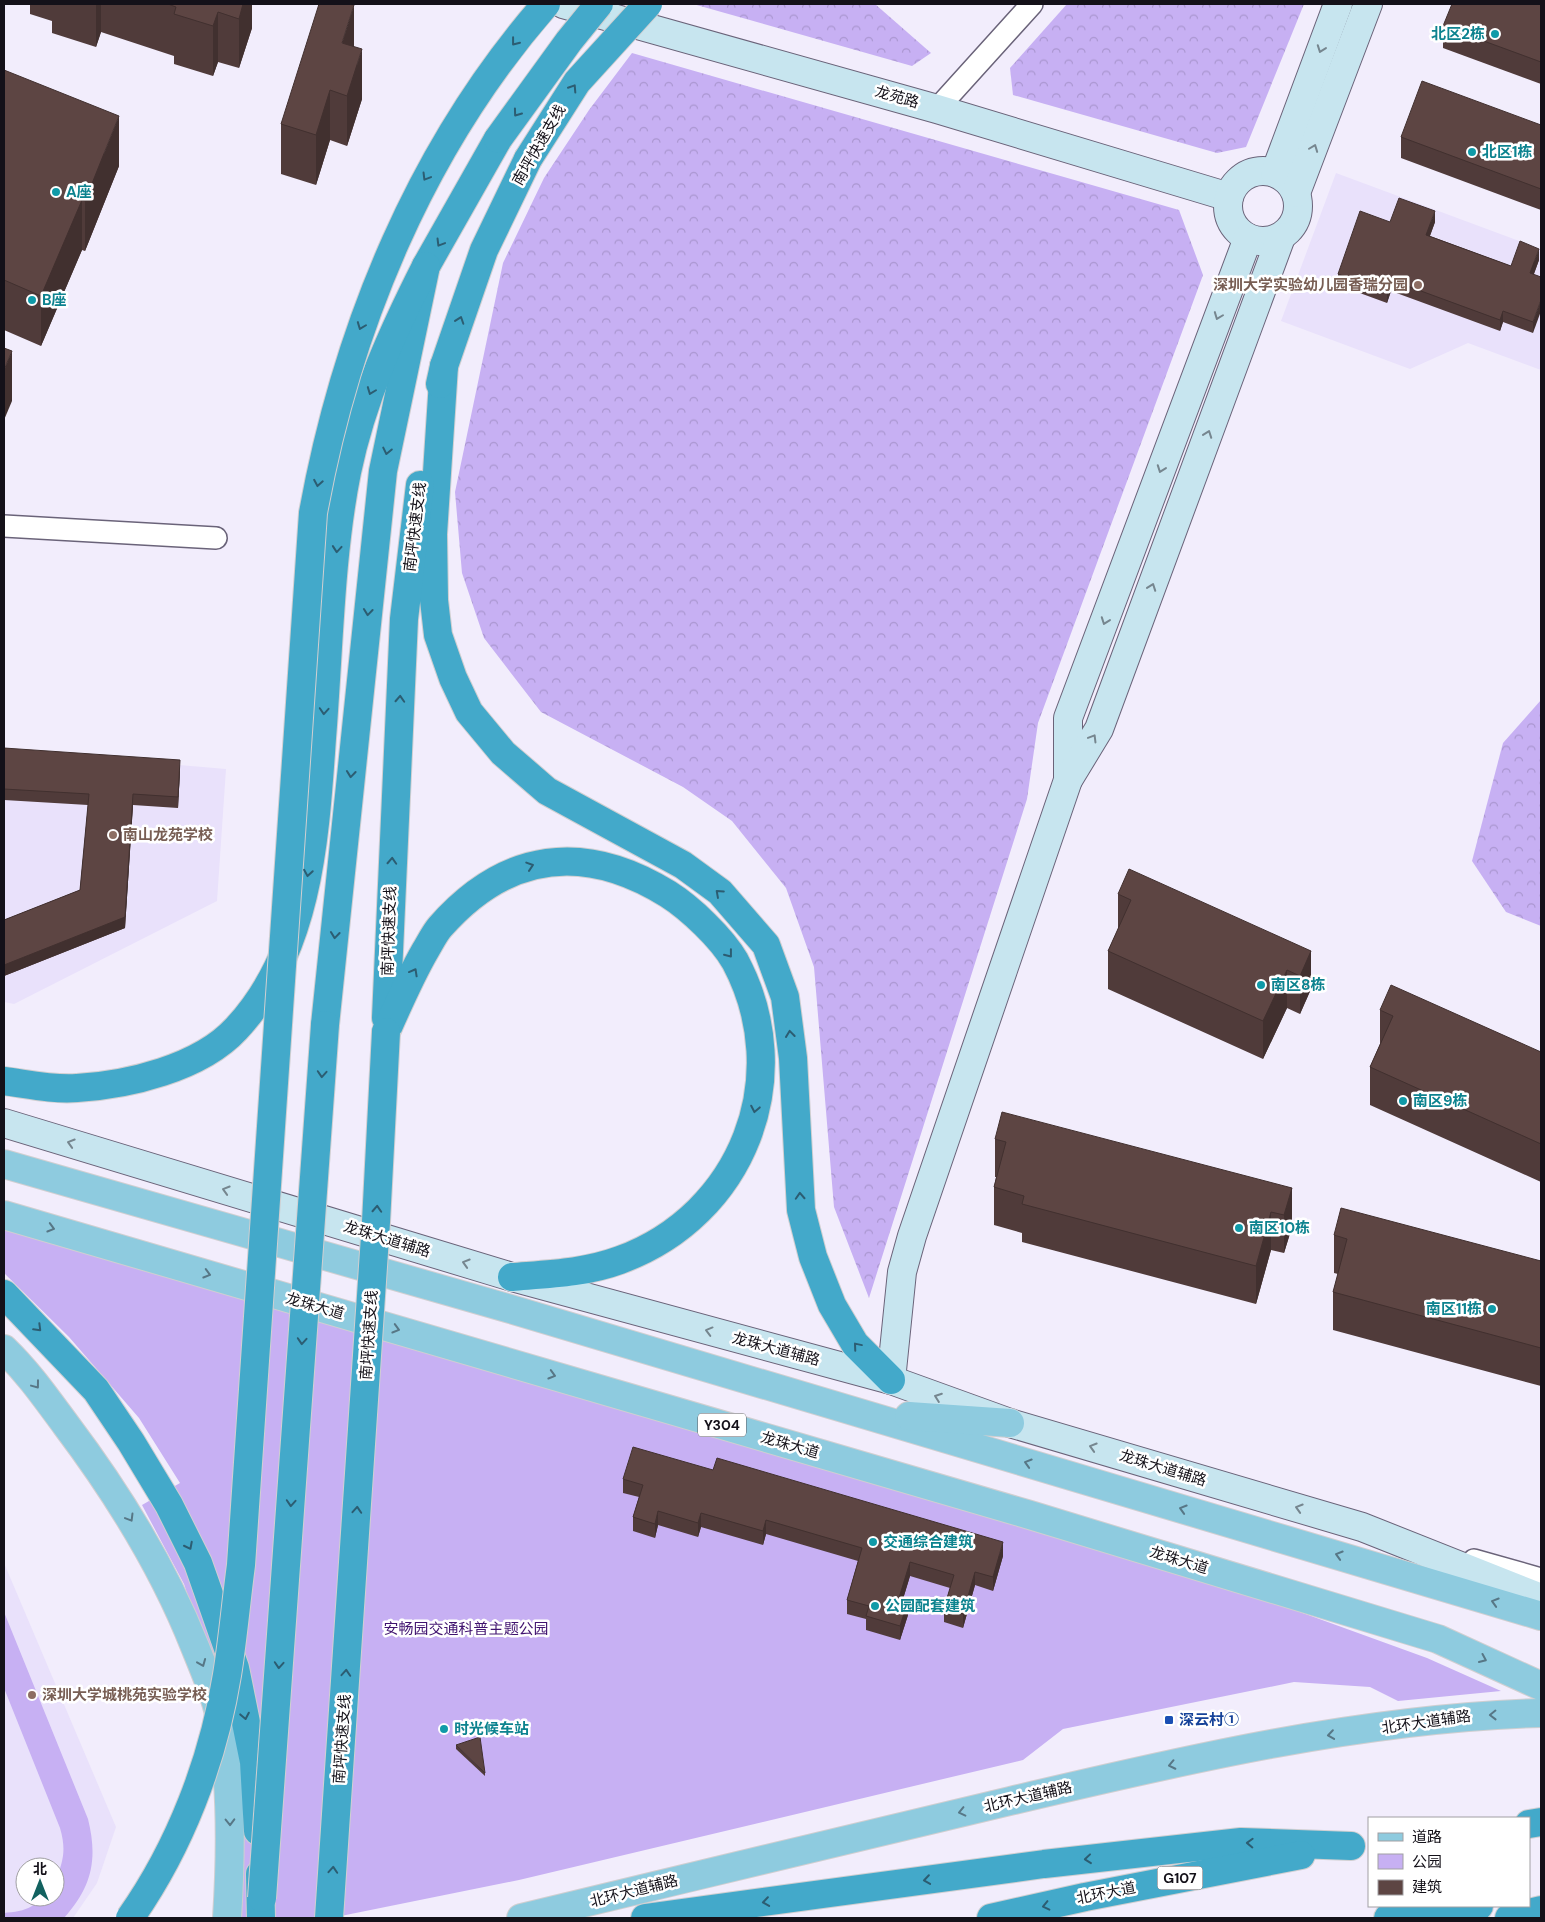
<svg xmlns="http://www.w3.org/2000/svg" width="1545" height="1922" font-family="'DM Sans','Noto Sans SC',sans-serif">
  <style>
    .built { fill: #e9e1fb; fill-rule: evenodd }
    .forest { fill: url(#forest-crowns) }
    .park { fill: #c7b0f3 }
    .lines { fill: none; stroke-linecap: round; stroke-linejoin: round }
    .street-casing { stroke: #6a6379; stroke-width: 24 }
    .secondary-casing { stroke: #6a6379; stroke-width: 30 }
    .primary-casing { stroke: #d0cfd1; stroke-width: 30 }
    .highway-casing { stroke: #d0cfd1; stroke-width: 30 }
    .street { stroke: #fff; stroke-width: 21 }
    .secondary { stroke: #c7e5ef; stroke-width: 28 }
    .primary { stroke: #8ecbdf; stroke-width: 28 }
    .highway { stroke: #43a9ca; stroke-width: 28 }
    .highway-bridge-casing { stroke: #d0cfd1; stroke-width: 30; stroke-linecap: butt }
    .highway-bridge { stroke: #43a9ca; stroke-width: 28 }
    .wall { fill: #503b3a }
    .shaded-wall { fill: #41302f }
    .building { fill: #5d4543; stroke: #41302f }
    .oneway { stroke: #2c5d72 }
    .oneway2 { stroke: #76868f }
    .oneway3 { stroke: #577786 }
    .culture-dot { fill: #0f9aa8; stroke: #fff; stroke-width: 2 }
    .education-dot { fill: #8d6e63; stroke: #fff; stroke-width: 2 }
    .transit-dot { fill: #1a4fb4; stroke: #fff; stroke-width: 2 }
    .labels { text-anchor: middle; dominant-baseline: central; stroke-width: 5; stroke-linejoin: round; paint-order: stroke }
    .shield { fill: #fff; stroke: #5a585e; stroke-width: 1 }
    .shield-label { font-size: 14px; font-weight: bold; fill: #141119 }
    .culture-label { font-size: 15px; font-weight: bold; fill: #0d838f; stroke: #fff; text-anchor: start }
    .street-label { font-size: 15px; fill: #141119; stroke: #fff }
    .education-label { font-size: 15px; font-weight: bold; fill: #785e54; stroke: #fff; text-anchor: start }
    .park-label { font-size: 15px; fill: #40136f; stroke: #fff }
    .transit-label { font-size: 15px; font-weight: bold; fill: #164399; stroke: #fff; text-anchor: start }
  </style>
  <defs>
    <pattern id="forest-crowns" width="20" height="18" patternUnits="userSpaceOnUse" patternTransform="scale(1.25)"><rect width="20" height="18" fill="#c7b0f3"/><path d="M2 6a3 3 0 1 1 6 0M12 15a3 3 0 1 1 6 0" fill="none" stroke="#aa96d0"/></pattern>
  </defs>
  <rect width="100%" height="100%" fill="#f2edfc"/>
  <g class="built">
    <path d="M1336,173L1541,249V370L1468,343L1410,369L1281,321Z"/>
    <path d="M4,750L226,769L217,901L14,1004L4,1002Z"/>
    <path d="M4,1563L116,1827L97,1883L73,1918H4ZM25,1867H55V1897H25Z"/>
  </g>
  <g class="forest">
    <path d="M693,4H875L931,53L912,66Z"/>
    <path d="M1067,4H1304L1246,147L1217,153L1013,95L1010,68Z"/>
    <path d="M632,53L1179,210L1203,275L1038,723L1027,799L869,1298L834,1207L814,967L786,888L732,821L683,787L541,712L484,638L462,573L455,492L503,263L544,178L589,110Z"/>
    <path d="M1541,700V926L1506,912L1472,861L1503,743Z"/>
  </g>
  <g class="park">
    <path d="M4,1224L1278,1604L1427,1658L1501,1691L1398,1701L1370,1687L1294,1682L1063,1729L1023,1760L519,1880L331,1918H240L216,1681L184,1584L142,1505L180,1483L139,1418L69,1337L4,1273Z"/>
    <path d="M4,1612L88,1819C98,1859 92,1887 64,1918H4V1913C14,1912 24,1911 32,1906C42,1900 44,1897 55,1897C55,1868 70,1862 60,1828L4,1688Z"/>
  </g>
  <g class="lines">
    <defs>
      <g id="street">
        <path d="M937,109L1032,4"/>
        <path d="M4,526L216,538"/>
        <path d="M1474,1560L1541,1579"/>
      </g>
      <g id="secondary">
        <path d="M563,4L937,109L1229,197"/>
        <circle cx="1263" cy="206" r="35"/>
        <path d="M1275,173L1338,4"/>
        <path d="M1296,193L1368,4"/>
        <path d="M1068,780V718L1248,238"/>
        <path d="M4,1123L512,1277L891,1380L1010,1423L1362,1527L1541,1598"/>
        <path d="M891,1380L902,1272L912,1236L1068,780L1099,729L1281,237"/>
      </g>
      <g id="primary">
        <path d="M4,1164L507,1308L1541,1616"/>
        <path d="M4,1215L1030,1515L1438,1639L1541,1686"/>
        <path d="M4,1349C28,1372 46,1398 66,1425C118,1494 163,1566 195,1647C206,1674 219,1704 223,1733C232,1795 231,1856 227,1918"/>
        <path d="M909,1416L1010,1423"/>
        <path d="M521,1918C684,1879 847,1839 1010,1801C1183,1760 1363,1718 1541,1713"/>
      </g>
      <g id="highway">
        <path d="M444,366L433,534L434,600L438,635L453,678L469,712L503,753L547,791L683,865L720,892L766,945L785,997L793,1058L801,1210L813,1257L832,1305L855,1344L891,1380"/>
        <path d="M440,384L444,366L484,250L528,159"/>
        <path d="M386,1018L404,619L420,485"/>
        <path d="M325,1025L383,471L426,266L498,139"/>
        <path d="M386,1032C398,1005 410,977 425,951C430,943 434,934 440,927C506,852 584,842 668,894C690,908 722,938 735,961C797,1077 743,1215 620,1260C585,1273 549,1274 512,1277"/>
        <path d="M4,1081C27,1084 53,1090 77,1088C128,1085 200,1068 236,1029C309,951 315,839 322,738C329,652 330,556 347,472C362,399 393,331 426,266"/>
        <path d="M4,1294L96,1390L131,1442L169,1505L198,1563L235,1668L254,1762L258,1831"/>
        <path d="M1529,1824L1541,1822"/>
        <path d="M260,1874L261,1918"/>
        <path d="M645,1918L1044,1864L1241,1842L1351,1846"/>
        <path d="M991,1918L1085,1897L1301,1855"/>
        <path d="M1388,1918L1479,1906"/>
        <path d="M1509,1918L1541,1910"/>
      </g>
    </defs>
    <use href="#street" class="street-casing"/>
    <use href="#secondary" class="secondary-casing"/>
    <use href="#primary" class="primary-casing"/>
    <use href="#highway" class="highway-casing"/>
    <use href="#street" class="street"/>
    <use href="#secondary" class="secondary"/>
    <use href="#primary" class="primary"/>
    <use href="#highway" class="highway"/>
    <defs>
      <g id="highway-bridge">
        <path d="M498,139L569,41L599,4"/>
        <path d="M528,159L577,82L648,4"/>
        <path d="M262,1898L325,1025"/>
        <path d="M130,1918C180,1847 213,1761 227,1675C233,1639 236,1602 241,1565L313,513C347,327 421,147 546,4"/>
        <path d="M329,1918L376,1222L386,1032"/>
      </g>
    </defs>
    <use href="#highway-bridge" class="highway-bridge-casing"/>
    <use href="#highway-bridge" class="highway-bridge"/>
  </g>
  <g class="wall">
    <path d="M30,4H252V28L239,68L218,62L213,76L174,64V56L101,32L96,47L52,33V21L30,14Z"/>
    <path d="M1541,4V84L1443,48V26Z"/>
    <path d="M354,46L362,99L347,146L330,140L316,185L281,174V124Z"/>
    <path d="M4,70L119,166L85,251L82,250L41,346L4,330Z"/>
    <path d="M1541,125V210L1401,158V137Z"/>
    <path d="M1390,222H1435L1430,236L1511,266L1539,260L1534,274L1533,333L1503,322L1500,331L1391,291L1387,303L1338,285V274Z"/>
    <path d="M4,748L180,771L178,808L133,805L125,928L4,976V920L80,890L88,805L4,800Z"/>
    <path d="M1118,894L1311,951V989L1300,1014L1287,1008L1263,1059L1108,989V951L1118,929Z"/>
    <path d="M1380,1010L1541,1052V1182L1370,1105V1067L1380,1044Z"/>
    <path d="M995,1139L1292,1188V1227L1284,1253L1271,1250L1256,1304L1022,1242V1233L994,1225V1187L996,1177H995Z"/>
    <path d="M1334,1235L1541,1261V1386L1333,1330V1292L1338,1274L1334,1273Z"/>
    <path d="M623,1479L1003,1556L993,1591L975,1585L963,1628L944,1622V1608L950,1588L910,1576L903,1599L908,1615L900,1640L866,1630V1619L847,1614V1600L858,1561L766,1534L763,1545L701,1527L698,1537L658,1525L655,1538L633,1531V1517L639,1497L623,1493Z"/>
    <path d="M456,1745L485,1773V1776L456,1749Z"/>
  </g>
  <g class="shaded-wall">
    <path d="M96,4H101V32L96,47Z"/>
    <path d="M243,4H252V28L239,68V19Z"/>
    <path d="M354,5V55L342,43Z"/>
    <path d="M218,12V62L213,76V26Z"/>
    <path d="M362,49V99L347,146V96Z"/>
    <path d="M330,90V140L316,185V135Z"/>
    <path d="M119,116V166L85,251V201Z"/>
    <path d="M82,200V250L41,346V296Z"/>
    <path d="M1435,211V222L1426,246V235Z"/>
    <path d="M1539,249V260L1530,284V273Z"/>
    <path d="M1391,280V291L1387,303V292Z"/>
    <path d="M1541,300V311L1533,333V322Z"/>
    <path d="M1503,311V322L1500,331V320Z"/>
    <path d="M12,351V401L4,420V370Z"/>
    <path d="M180,760V771L178,808V797Z"/>
    <path d="M133,794V805L125,928L4,976V965L125,917Z"/>
    <path d="M1311,951V989L1300,1014V976Z"/>
    <path d="M1287,970V1008L1263,1059V1021Z"/>
    <path d="M1292,1188V1227L1284,1253V1215Z"/>
    <path d="M1271,1212V1250L1256,1304V1266Z"/>
    <path d="M658,1511V1525L655,1538V1524Z"/>
    <path d="M701,1513V1527L698,1537V1523Z"/>
    <path d="M766,1520V1534L763,1545V1531Z"/>
    <path d="M1003,1542V1556L993,1591V1577Z"/>
    <path d="M910,1562V1576L899,1612V1598Z"/>
    <path d="M975,1572V1585L963,1628V1614Z"/>
    <path d="M908,1601V1615L900,1640V1626Z"/>
  </g>
  <g class="building">
    <path d="M168,4H243L239,19L218,12L213,26L174,14L176,7Z"/>
    <path d="M319,4H348L354,5L342,43L362,49L347,96L330,90L316,135L281,124Z"/>
    <path d="M1452,4H1541V62L1443,26Z"/>
    <path d="M4,70L119,116L85,201L82,200L41,296L4,280Z"/>
    <path d="M1422,81L1541,125V189L1401,137Z"/>
    <path d="M1399,198L1435,211L1426,235L1511,266L1520,241L1539,249L1530,273L1541,277V300L1533,322L1503,311L1500,320L1391,280L1387,292L1338,274L1360,211L1390,222Z"/>
    <path d="M4,348L12,351L4,370Z"/>
    <path d="M4,748L180,760L178,797L133,794L125,917L4,965V920L80,890L89,794L4,789Z"/>
    <path d="M1129,869L1311,951L1300,976L1287,970L1263,1021L1108,951L1131,900L1118,894Z"/>
    <path d="M1391,985L1541,1052V1144L1370,1067L1393,1016L1380,1010Z"/>
    <path d="M1002,1112L1292,1188L1284,1215L1271,1212L1256,1266L1022,1204L1024,1196L994,1187L1006,1142L995,1139Z"/>
    <path d="M1341,1208L1541,1261V1348L1333,1292L1347,1239L1334,1235Z"/>
    <path d="M633,1447L713,1470L717,1458L1003,1542L993,1577L975,1572L963,1614L944,1608L954,1575L910,1562L899,1598L908,1601L900,1626L866,1616L869,1606L847,1600L862,1548L766,1520L763,1531L701,1513L698,1523L658,1511L655,1524L633,1517L643,1485L623,1479Z"/>
    <path d="M480,1737L485,1773L456,1745Z"/>
  </g>
  <defs><path id="oneway-chevron" d="M-2-3.5L2.5 0L-2 3.5" fill="none" stroke-width="1.6" stroke-linecap="round" stroke-linejoin="round" transform="scale(1.25)"/></defs>
  <g class="oneway">
    <use href="#oneway-chevron" transform="translate(515 42) rotate(128)"/>
    <use href="#oneway-chevron" transform="translate(573 88) rotate(-57)"/>
    <use href="#oneway-chevron" transform="translate(517 113) rotate(126)"/>
    <use href="#oneway-chevron" transform="translate(426 177) rotate(121)"/>
    <use href="#oneway-chevron" transform="translate(440 243) rotate(121)"/>
    <use href="#oneway-chevron" transform="translate(460 320) rotate(-71)"/>
    <use href="#oneway-chevron" transform="translate(361 326) rotate(111)"/>
    <use href="#oneway-chevron" transform="translate(371 391) rotate(111)"/>
    <use href="#oneway-chevron" transform="translate(387 451) rotate(102)"/>
    <use href="#oneway-chevron" transform="translate(318 483) rotate(100)"/>
    <use href="#oneway-chevron" transform="translate(337 549) rotate(95)"/>
    <use href="#oneway-chevron" transform="translate(368 612) rotate(96)"/>
    <use href="#oneway-chevron" transform="translate(400 699) rotate(-87)"/>
    <use href="#oneway-chevron" transform="translate(324 711) rotate(94)"/>
    <use href="#oneway-chevron" transform="translate(351 774) rotate(96)"/>
    <use href="#oneway-chevron" transform="translate(392 861) rotate(-87)"/>
    <use href="#oneway-chevron" transform="translate(530 866) rotate(-18)"/>
    <use href="#oneway-chevron" transform="translate(308 873) rotate(99)"/>
    <use href="#oneway-chevron" transform="translate(719 893) rotate(-138)"/>
    <use href="#oneway-chevron" transform="translate(335 935) rotate(96)"/>
    <use href="#oneway-chevron" transform="translate(729 954) rotate(52)"/>
    <use href="#oneway-chevron" transform="translate(414 972) rotate(-61)"/>
    <use href="#oneway-chevron" transform="translate(790 1034) rotate(-97)"/>
    <use href="#oneway-chevron" transform="translate(322 1074) rotate(94)"/>
    <use href="#oneway-chevron" transform="translate(755 1109) rotate(101)"/>
    <use href="#oneway-chevron" transform="translate(800 1196) rotate(-93)"/>
    <use href="#oneway-chevron" transform="translate(377 1209) rotate(-87)"/>
    <use href="#oneway-chevron" transform="translate(38 1328) rotate(45)"/>
    <use href="#oneway-chevron" transform="translate(302 1341) rotate(94)"/>
    <use href="#oneway-chevron" transform="translate(857 1346) rotate(-130)"/>
    <use href="#oneway-chevron" transform="translate(291 1503) rotate(94)"/>
    <use href="#oneway-chevron" transform="translate(357 1510) rotate(-86)"/>
    <use href="#oneway-chevron" transform="translate(189 1546) rotate(63)"/>
    <use href="#oneway-chevron" transform="translate(279 1665) rotate(94)"/>
    <use href="#oneway-chevron" transform="translate(346 1673) rotate(-86)"/>
    <use href="#oneway-chevron" transform="translate(245 1716) rotate(79)"/>
    <use href="#oneway-chevron" transform="translate(1250 1843) rotate(-178)"/>
    <use href="#oneway-chevron" transform="translate(1088 1859) rotate(174)"/>
    <use href="#oneway-chevron" transform="translate(333 1870) rotate(-86)"/>
    <use href="#oneway-chevron" transform="translate(927 1880) rotate(172)"/>
    <use href="#oneway-chevron" transform="translate(766 1902) rotate(172)"/>
    <use href="#oneway-chevron" transform="translate(1046 1906) rotate(167)"/>
  </g>
  <g class="oneway2">
    <use href="#oneway-chevron" transform="translate(1321 49) rotate(110)"/>
    <use href="#oneway-chevron" transform="translate(1314 148) rotate(-69)"/>
    <use href="#oneway-chevron" transform="translate(1218 316) rotate(111)"/>
    <use href="#oneway-chevron" transform="translate(1208 434) rotate(-70)"/>
    <use href="#oneway-chevron" transform="translate(1161 469) rotate(110)"/>
    <use href="#oneway-chevron" transform="translate(1152 587) rotate(-70)"/>
    <use href="#oneway-chevron" transform="translate(1105 621) rotate(110)"/>
    <use href="#oneway-chevron" transform="translate(1093 738) rotate(-59)"/>
    <use href="#oneway-chevron" transform="translate(71 1143) rotate(-163)"/>
    <use href="#oneway-chevron" transform="translate(226 1190) rotate(-163)"/>
    <use href="#oneway-chevron" transform="translate(466 1263) rotate(-163)"/>
    <use href="#oneway-chevron" transform="translate(709 1331) rotate(-165)"/>
    <use href="#oneway-chevron" transform="translate(938 1397) rotate(-160)"/>
    <use href="#oneway-chevron" transform="translate(1093 1447) rotate(-163)"/>
    <use href="#oneway-chevron" transform="translate(1299 1508) rotate(-163)"/>
  </g>
  <g class="oneway3">
    <use href="#oneway-chevron" transform="translate(51 1228) rotate(16)"/>
    <use href="#oneway-chevron" transform="translate(207 1274) rotate(16)"/>
    <use href="#oneway-chevron" transform="translate(396 1329) rotate(16)"/>
    <use href="#oneway-chevron" transform="translate(552 1375) rotate(16)"/>
    <use href="#oneway-chevron" transform="translate(36 1385) rotate(53)"/>
    <use href="#oneway-chevron" transform="translate(1028 1463) rotate(-163)"/>
    <use href="#oneway-chevron" transform="translate(1183 1509) rotate(-163)"/>
    <use href="#oneway-chevron" transform="translate(130 1518) rotate(59)"/>
    <use href="#oneway-chevron" transform="translate(1339 1555) rotate(-163)"/>
    <use href="#oneway-chevron" transform="translate(1495 1602) rotate(-163)"/>
    <use href="#oneway-chevron" transform="translate(1483 1659) rotate(24)"/>
    <use href="#oneway-chevron" transform="translate(202 1663) rotate(68)"/>
    <use href="#oneway-chevron" transform="translate(1493 1715) rotate(179)"/>
    <use href="#oneway-chevron" transform="translate(1331 1735) rotate(172)"/>
    <use href="#oneway-chevron" transform="translate(1172 1765) rotate(168)"/>
    <use href="#oneway-chevron" transform="translate(962 1812) rotate(167)"/>
    <use href="#oneway-chevron" transform="translate(230 1822) rotate(89)"/>
  </g>
  <g class="culture-dot">
    <circle cx="1495" cy="34" r="5"/>
    <circle cx="1472" cy="152" r="5"/>
    <circle cx="56" cy="192" r="5"/>
    <circle cx="32" cy="300" r="5"/>
    <circle cx="1261" cy="985" r="5"/>
    <circle cx="1403" cy="1101" r="5"/>
    <circle cx="1239" cy="1228" r="5"/>
    <circle cx="1492" cy="1309" r="5"/>
    <circle cx="873" cy="1542" r="5"/>
    <circle cx="875" cy="1606" r="5"/>
    <circle cx="444" cy="1729" r="5"/>
  </g>
  <g class="education-dot">
    <circle cx="1418" cy="285" r="5"/>
    <circle cx="113" cy="835" r="5"/>
    <circle cx="32" cy="1695" r="5"/>
  </g>
  <rect class="transit-dot" x="1164" y="1715" width="10" height="10" rx="2.5"/>
  <g class="labels">
    <g class="shield">
      <rect x="698" y="1413.5" width="48" height="23" rx="4"/>
      <rect x="1157.5" y="1866.5" width="45" height="23" rx="4"/>
    </g>
    <g class="shield-label">
      <text x="722" y="1425">Y304</text>
      <text x="1180" y="1878">G107</text>
    </g>
    <g class="culture-label">
      <text x="1485" y="34" text-anchor="end">北区2栋</text>
      <text x="1482" y="152">北区1栋</text>
      <text x="66" y="192">A座</text>
      <text x="42" y="300">B座</text>
      <text x="1271" y="985">南区8栋</text>
      <text x="1413" y="1101">南区9栋</text>
      <text x="1249" y="1228">南区10栋</text>
      <text x="1482" y="1309" text-anchor="end">南区11栋</text>
      <text x="883" y="1542">交通综合建筑</text>
      <text x="885" y="1606">公园配套建筑</text>
      <text x="454" y="1729">时光候车站</text>
    </g>
    <g class="street-label">
      <text transform="translate(897 97) rotate(16)">龙苑路</text>
      <text transform="translate(539 145) rotate(-60)">南坪快速支线</text>
      <text transform="translate(415 527) rotate(-83)">南坪快速支线</text>
      <text transform="translate(389 931) rotate(-88)">南坪快速支线</text>
      <text transform="translate(387 1239) rotate(17)">龙珠大道辅路</text>
      <text transform="translate(315 1306) rotate(16)">龙珠大道</text>
      <text transform="translate(369 1335) rotate(-86)">南坪快速支线</text>
      <text transform="translate(776 1349) rotate(15)">龙珠大道辅路</text>
      <text transform="translate(790 1445) rotate(16)">龙珠大道</text>
      <text transform="translate(1163 1468) rotate(17)">龙珠大道辅路</text>
      <text transform="translate(1179 1560) rotate(17)">龙珠大道</text>
      <text transform="translate(1426 1722) rotate(-8)">北环大道辅路</text>
      <text transform="translate(342 1739) rotate(-86)">南坪快速支线</text>
      <text transform="translate(1028 1797) rotate(-13)">北环大道辅路</text>
      <text transform="translate(634 1891) rotate(-14)">北环大道辅路</text>
      <text transform="translate(1106 1893) rotate(-11)">北环大道</text>
    </g>
    <g class="education-label">
      <text x="1408" y="285" text-anchor="end">深圳大学实验幼儿园香瑞分园</text>
      <text x="123" y="835">南山龙苑学校</text>
      <text x="42" y="1695">深圳大学城桃苑实验学校</text>
    </g>
    <g class="park-label">
      <text x="466" y="1629">安畅园交通科普主题公园</text>
    </g>
    <g class="transit-label">
      <text x="1179" y="1720">深云村①</text>
    </g>
  </g>
  <rect width="1545" height="1922" fill="none" stroke="#141119" stroke-width="10"/>
  <rect x="1368" y="1817" width="162" height="90" fill="#ffffff" stroke="#a1a0a3"/>
  <rect x="1378" y="1833" width="25" height="8" fill="#8ecbdf" stroke="#a1a0a3"/>
  <text x="1412" y="1842" font-size="15" fill="#141119">道路</text>
  <rect x="1378" y="1854" width="25" height="15" fill="#c7b0f3" stroke="#a1a0a3"/>
  <text x="1412" y="1867" font-size="15" fill="#141119">公园</text>
  <rect x="1378" y="1880" width="25" height="15" fill="#5d4543" stroke="#a1a0a3"/>
  <text x="1412" y="1892" font-size="15" fill="#141119">建筑</text>
  <g transform="translate(40 1882)"><circle r="24" fill="#ffffff" stroke="#a1a0a3"/>
  <path d="M0-4L9 19L0 12L-9 19Z" fill="#126260"/>
  <text y="-8" font-size="14" font-weight="bold" text-anchor="middle" fill="#141119">北</text>
  </g>
</svg>
